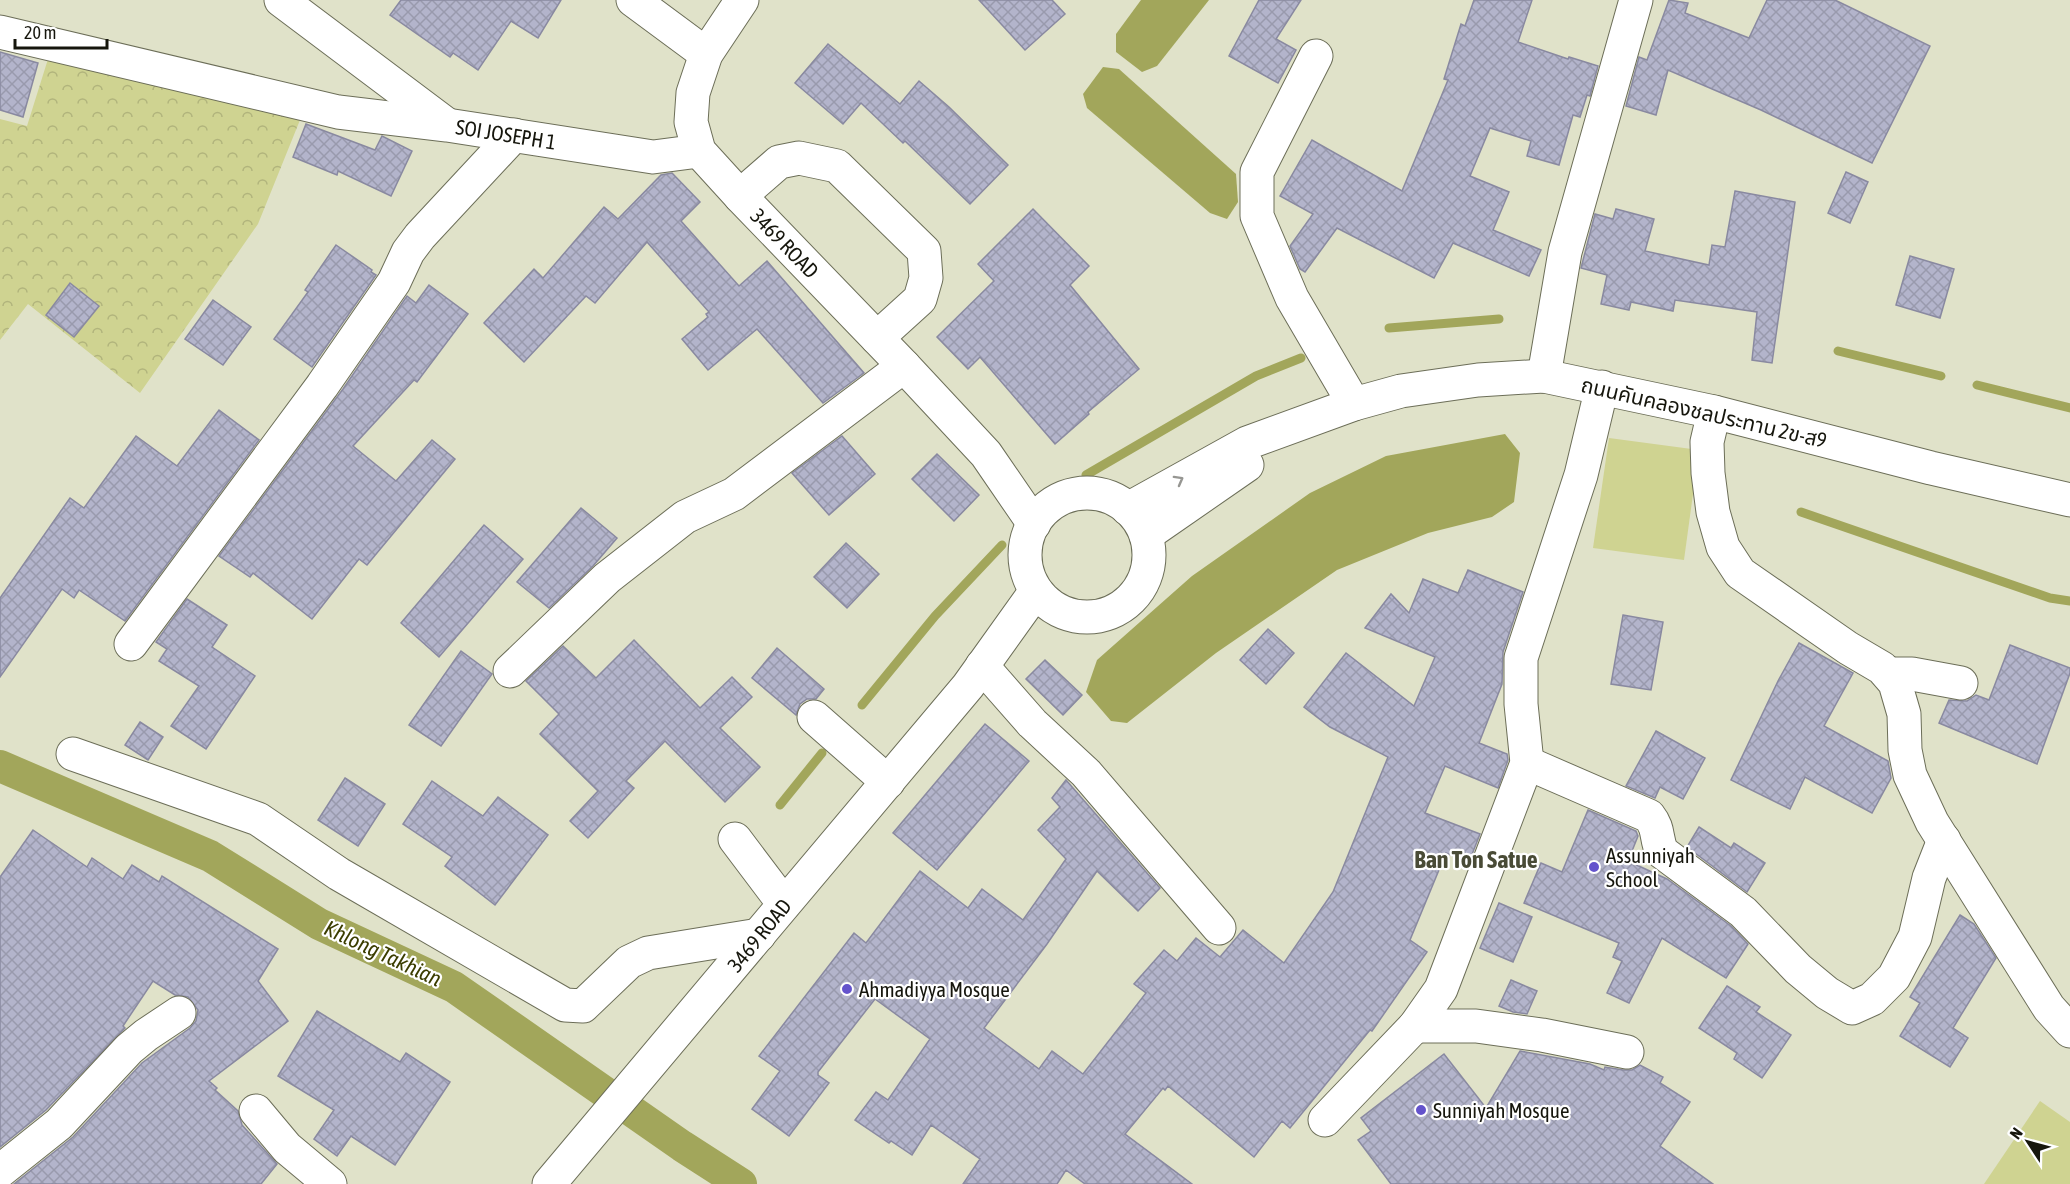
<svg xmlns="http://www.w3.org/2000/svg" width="2070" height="1184" font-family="'Asap Condensed','Noto Sans Thai',sans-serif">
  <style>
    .forest { fill: url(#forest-crowns) }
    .park { fill: #cfd391 }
    .water { fill: #a2a65b }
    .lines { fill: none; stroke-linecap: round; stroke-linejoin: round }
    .stream { stroke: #a2a65b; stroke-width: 9 }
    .canal { stroke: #a2a65b; stroke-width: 32 }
    .building { fill: url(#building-cross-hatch); stroke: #8989a0; stroke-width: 1.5 }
    .minor-casing { stroke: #6c6e58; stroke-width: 35 }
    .minor { stroke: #fff; stroke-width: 33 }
    .oneway { stroke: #969692 }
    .poi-dot { fill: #6453cc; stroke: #fff; stroke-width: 2 }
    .labels { text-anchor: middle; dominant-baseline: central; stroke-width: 4.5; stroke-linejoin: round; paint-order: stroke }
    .street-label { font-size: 21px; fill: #16160d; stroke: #fff }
    .poi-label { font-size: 21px; fill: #16160d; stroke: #fff; text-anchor: start }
    .water-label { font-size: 22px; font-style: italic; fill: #3b3d00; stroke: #fff }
    .quarter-label { font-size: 24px; font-weight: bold; fill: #494b36; stroke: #fff }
  </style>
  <defs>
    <pattern id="forest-crowns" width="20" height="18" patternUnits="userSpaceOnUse" patternTransform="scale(1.5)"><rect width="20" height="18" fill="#cfd391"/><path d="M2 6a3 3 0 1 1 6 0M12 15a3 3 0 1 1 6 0" fill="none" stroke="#b1b47c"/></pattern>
    <pattern id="building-cross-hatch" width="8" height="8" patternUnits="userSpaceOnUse" patternTransform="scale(1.5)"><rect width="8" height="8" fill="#b3b4cb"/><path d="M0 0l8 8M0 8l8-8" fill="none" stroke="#999aad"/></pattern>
  </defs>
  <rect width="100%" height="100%" fill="#e0e2c9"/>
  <path class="forest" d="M48,59L300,120L258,224L140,393L28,304L0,340V119L27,126Z"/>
  <g class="park">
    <path d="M1609,438L1699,450L1684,560L1593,548Z"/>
    <path d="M2040,1101L2070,1122V1184H1984Z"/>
  </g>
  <g class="water">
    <path d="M1141,0H1209L1157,66L1142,72L1116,52V34Z"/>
    <path d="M1103,67L1119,69L1236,174L1238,202L1227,219L1210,213L1087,108L1083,94Z"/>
    <path d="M1505,434L1520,453L1514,502L1492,517L1428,533L1337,570L1216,653L1127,723L1111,721L1086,692L1097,660L1192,576L1310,493L1386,456Z"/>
  </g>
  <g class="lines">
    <g class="stream">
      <path d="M1389,328L1499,319"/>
      <path d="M1838,351L1941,376"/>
      <path d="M1977,385L2070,408"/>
      <path d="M1086,475L1256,376L1301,358"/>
      <path d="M1801,512L2050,598L2070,601"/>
      <path d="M862,705L935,616L1002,545"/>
      <path d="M780,805L822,753"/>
    </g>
    <path class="canal" d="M0,766L210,856L319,924L454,987L682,1146L741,1184"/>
  </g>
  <g class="building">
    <path d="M401,0H561L538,38L511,21L478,70L453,53L450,57L390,15Z"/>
    <path d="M979,0H1052L1065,14L1025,50Z"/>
    <path d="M1259,0H1301L1276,39L1296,50L1278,83L1229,56Z"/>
    <path d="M1474,0H1532L1518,42L1568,59L1569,57L1598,66L1590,96L1587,95L1580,117L1573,115L1559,165L1527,156L1531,141L1490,128L1470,176L1509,192L1493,230L1541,250L1529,276L1453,243L1434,278L1337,228L1305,272L1300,269L1290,246L1313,214L1280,196L1312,140L1402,191L1448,80L1444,79L1461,24L1465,26Z"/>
    <path d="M1669,0L1688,3L1685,13L1749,38L1767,0H1835L1930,46L1872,163L1761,110L1668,70L1656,115L1626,106L1639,57L1647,60Z"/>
    <path d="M828,44L900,104L919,81L949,107L1008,165L970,204L905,141L903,143L861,103L843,124L795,83Z"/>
    <path d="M0,52L38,63L23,117L0,110Z"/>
    <path d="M306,124L375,150L382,136L412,151L391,196L338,171L337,175L293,157Z"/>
    <path d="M1846,172L1868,182L1850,223L1828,213Z"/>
    <path d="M672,173L700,202L681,221L739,286L767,261L864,373L823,403L757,329L708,370L682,339L708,317L706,314L709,312L647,242L595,303L586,296L524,362L484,323L534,269L543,278L604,207L618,219L661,175Z"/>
    <path d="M1735,191L1795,202L1772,363L1752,360L1757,312L1675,300L1673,311L1631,302L1629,310L1601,304L1607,275L1581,268L1595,214L1613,219L1616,209L1654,219L1645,251L1709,265L1712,245L1725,247Z"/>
    <path d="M1033,209L1089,266L1070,285L1139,369L1088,412L1089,414L1055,444L980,357L968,369L937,337L994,281L978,264Z"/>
    <path d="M336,245L372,270L371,272L376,275L312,367L274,339L308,292L305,290Z"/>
    <path d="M1910,256L1954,269L1940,318L1896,305Z"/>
    <path d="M70,283L99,306L74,337L46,315Z"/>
    <path d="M429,285L468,314L417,382L414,380L353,446L396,481L432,440L455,459L367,565L359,559L312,619L253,573L250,577L219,556L343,389L407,296L416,303Z"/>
    <path d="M213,300L251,327L223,365L185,339Z"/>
    <path d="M219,410L259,440L125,621L79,590L74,598L62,589L0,677V598L70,498L84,508L136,436L177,466Z"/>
    <path d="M842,436L875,474L829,515L792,473Z"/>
    <path d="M937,454L979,495L954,521L912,479Z"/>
    <path d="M581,508L617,538L593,566L549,608L517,582Z"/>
    <path d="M484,525L523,559L439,657L401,623Z"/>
    <path d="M846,543L879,574L847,608L814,577Z"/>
    <path d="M1468,570L1523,592L1503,652L1502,684L1479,743L1507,754L1508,760L1498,788L1445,766L1425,813L1480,834L1469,862L1446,853L1410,940L1427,952L1372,1031L1370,1030L1290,1128L1282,1121L1254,1157L1168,1086L1165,1090L1163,1088L1125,1134L1192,1184H1085L1066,1170L1057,1184H963L980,1159L931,1125L912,1155L891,1141L889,1143L855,1120L876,1092L888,1100L930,1039L875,999L818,1072V1075L829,1083L789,1136L752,1109L780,1071L759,1056L854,933L866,943L920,871L968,908L982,889L1023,920L1066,859L1038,830L1060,807L1052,798L1066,780L1160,888L1138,911L1097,871L1047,944L984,1028L1039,1069L1052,1051L1083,1074L1146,993L1134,984L1164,950L1177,961L1196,938L1220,957L1243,930L1284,963L1333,892L1388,757L1330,727L1304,707L1346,653L1414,706L1435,657L1365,628L1391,594L1409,613L1423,579L1458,593Z"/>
    <path d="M187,599L227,625L212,647L255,676L206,749L171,726L199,686L159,661L167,649L156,642Z"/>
    <path d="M1623,615L1663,622L1651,690L1611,684Z"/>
    <path d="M1268,629L1294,653L1266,684L1240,660Z"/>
    <path d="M634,640L700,708L732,677L752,697L720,728L760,767L725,802L665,741L626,781L634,788L588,838L570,821L598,791L540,734L559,714L526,681L563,646L596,678Z"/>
    <path d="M1799,643L1853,673L1824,726L1888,761L1891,778L1872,813L1805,777L1790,809L1731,780L1778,681Z"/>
    <path d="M2010,645L2070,668V673L2037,764L1939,723L1949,700L1967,701L1976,695L1989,700Z"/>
    <path d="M777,648L824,689L816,699H807L800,704L796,715L752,678Z"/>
    <path d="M461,651L492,674L441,746L409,725Z"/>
    <path d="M1045,660L1082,695L1063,715L1026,679Z"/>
    <path d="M140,722L163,737L148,760L125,745Z"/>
    <path d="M985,724L1029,761L937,870L893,833Z"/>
    <path d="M1656,731L1705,758L1683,799L1660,787L1655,798L1626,786Z"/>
    <path d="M345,778L385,804L358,846L318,820Z"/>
    <path d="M432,781L483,816L498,797L548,835L495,905L445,866L452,857L403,824Z"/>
    <path d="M1588,810L1636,831L1638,836L1628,861L1667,879L1731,926L1748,944L1726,978L1662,938L1629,1003L1607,993L1622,961L1613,957L1619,943L1524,903L1541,863L1562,872Z"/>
    <path d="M1699,827L1731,848L1734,843L1765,863L1747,892L1687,847Z"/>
    <path d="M33,830L87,867L92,858L123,879L132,865L159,882L162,876L278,949L258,981L288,1021L209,1081L217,1088L215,1090L238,1111L242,1125L277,1164L261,1184H14L73,1137L142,1063L190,1028L196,1021L198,1010L188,997L175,995L153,981L123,1026L125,1028L46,1110L0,1147V877Z"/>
    <path d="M1499,903L1532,917L1513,962L1480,948Z"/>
    <path d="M1960,915L1974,924L1996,958L1953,1028L1968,1038L1950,1067L1900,1036L1920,1003L1910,997Z"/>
    <path d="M1511,980L1537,991L1527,1014L1513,1012L1499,1006Z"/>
    <path d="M1727,986L1760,1007L1756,1012L1791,1035L1762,1078L1734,1059L1737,1053L1699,1028Z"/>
    <path d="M317,1011L400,1062L406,1053L450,1082L395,1165L351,1136L337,1156L314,1139L334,1110L278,1076Z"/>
    <path d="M1520,1051L1590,1064L1604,1070L1605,1067L1623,1070H1632L1640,1065L1663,1077L1660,1083L1690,1102L1660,1146L1713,1184H1391L1358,1140L1371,1131L1361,1118L1444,1054L1486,1108Z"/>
  </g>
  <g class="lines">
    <defs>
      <g id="minor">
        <path d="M281,0L446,124"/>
        <path d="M633,0L706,54"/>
        <path d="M742,0L706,54L693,93L691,122L699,151L740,196L904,366L986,454L1034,524"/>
        <path d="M0,32L338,112L447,125L653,157L699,151"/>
        <path d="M1316,56L1257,172V216L1292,298L1354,404"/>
        <path d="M740,196L779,162L799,158L837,166L924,251L926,278L920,299L877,338"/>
        <path d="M1544,376L1565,252L1636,0"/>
        <path d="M1714,412L1707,442L1708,473L1713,512L1723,547L1740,573L1848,648L1882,668L1895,683L1904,714L1905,750L1910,775L1932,822L2049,1008L2070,1031"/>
        <circle cx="1087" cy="555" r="62"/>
        <path d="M1128,509L1247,443L1354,404L1401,391L1478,380L1544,376L1714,412L1931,468L2070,500"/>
        <path d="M1146,535L1247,465"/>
        <path d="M131,644L322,386L394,282L408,252L420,236L514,135"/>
        <path d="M982,666L1032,723L1086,773L1219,928"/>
        <path d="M510,671L607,578L685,517L734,494L904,366"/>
        <path d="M1888,674H1912L1961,683"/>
        <path d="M814,717L888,782"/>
        <path d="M73,754L258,819L339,874L565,1005L583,1006L629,962L648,953L759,935"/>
        <path d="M1527,763L1649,816C1660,830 1655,837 1662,852L1743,912L1798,969L1827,993L1852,1008L1872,999L1894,977L1915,937L1929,878L1944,840"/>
        <path d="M735,839L784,904"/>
        <path d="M1415,1026H1476L1542,1035L1627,1052"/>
        <path d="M256,1111L287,1148L330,1184"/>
        <path d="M1325,1120L1415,1026L1441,989L1527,763L1521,704V658L1581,475L1602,387"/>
        <path d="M0,1171L59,1124L129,1049L146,1035L179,1013"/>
        <path d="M549,1184L968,686L1036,591"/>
      </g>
    </defs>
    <use href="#minor" class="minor-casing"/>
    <use href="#minor" class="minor"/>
  </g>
  <defs><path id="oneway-chevron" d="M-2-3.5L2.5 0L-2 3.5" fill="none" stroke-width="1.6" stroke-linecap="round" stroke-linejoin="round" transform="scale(1.5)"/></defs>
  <use class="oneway" href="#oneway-chevron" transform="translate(1179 480) rotate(-29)"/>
  <g class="poi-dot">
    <circle cx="1594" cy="867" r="6"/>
    <circle cx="847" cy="989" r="6"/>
    <circle cx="1421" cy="1110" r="6"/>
  </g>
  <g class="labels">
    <g class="street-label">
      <text transform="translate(506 134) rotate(9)">SOI JOSEPH 1</text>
      <text transform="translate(785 243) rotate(46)">3469 ROAD</text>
      <text transform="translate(1704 412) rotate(13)">ถนนคันคลองชลประทาน 2ข-ส9</text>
      <text transform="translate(759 935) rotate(-51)">3469 ROAD</text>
    </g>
    <g class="poi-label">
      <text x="1606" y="855">Assunniyah<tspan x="1606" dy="24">School</tspan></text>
      <text x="859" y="989">Ahmadiyya Mosque</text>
      <text x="1433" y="1110">Sunniyah Mosque</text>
    </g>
    <g class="water-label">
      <text transform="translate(383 953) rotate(25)">Khlong Takhian</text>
    </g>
    <g class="quarter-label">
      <text x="1476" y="859">Ban Ton Satue</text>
    </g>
  </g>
  <g transform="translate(2028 1142) rotate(306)" stroke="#ffffff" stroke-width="4.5" paint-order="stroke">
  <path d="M0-4.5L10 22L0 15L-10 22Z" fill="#16160d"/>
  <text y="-9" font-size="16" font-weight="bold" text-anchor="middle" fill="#16160d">N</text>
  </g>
  <path d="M15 39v9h92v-9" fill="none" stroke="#16160d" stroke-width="3"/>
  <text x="24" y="39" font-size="18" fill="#16160d" stroke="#ffffff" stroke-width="4.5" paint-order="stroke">20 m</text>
</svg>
